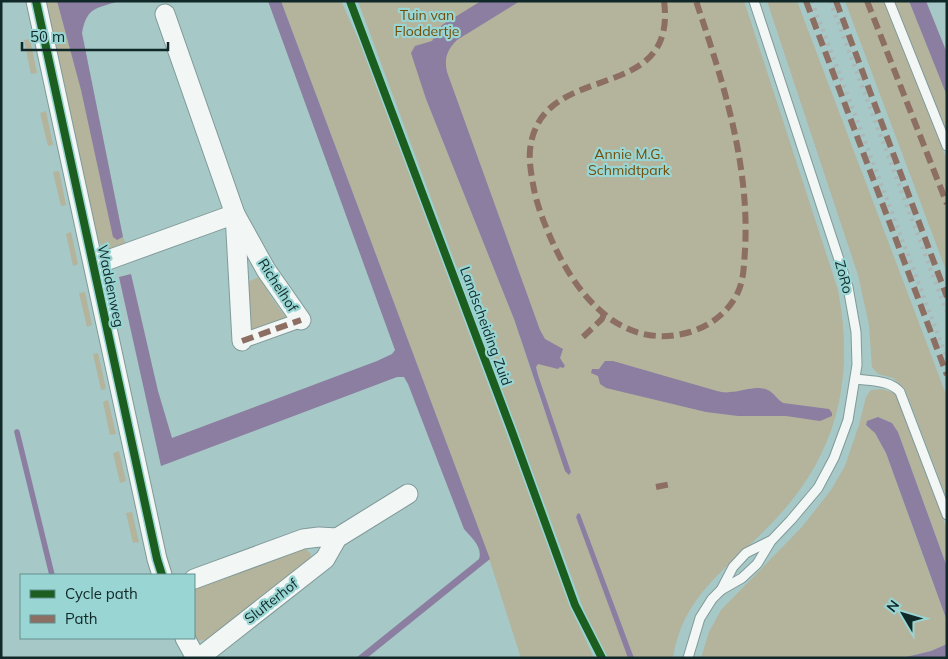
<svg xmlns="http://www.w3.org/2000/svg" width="948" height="659" font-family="Mulish,sans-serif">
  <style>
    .green { fill: #b4b39c; fill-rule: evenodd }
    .water { fill: #8b7ea1 }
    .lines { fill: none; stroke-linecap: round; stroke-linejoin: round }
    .stream { stroke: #8b7ea1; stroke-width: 5.5 }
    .service-casing { stroke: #809a99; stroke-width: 11 }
    .pedestrian-casing { stroke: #809a99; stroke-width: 16 }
    .minor-casing { stroke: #809a99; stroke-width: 21 }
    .service { stroke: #f2f7f6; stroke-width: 9 }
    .pedestrian { stroke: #f2f7f6; stroke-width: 14 }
    .minor { stroke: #f2f7f6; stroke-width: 19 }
    .rail { stroke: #aeb7b7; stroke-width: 4; stroke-dasharray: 2.5 5; stroke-linecap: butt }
    .quiet { stroke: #8d6e63; stroke-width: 6; stroke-dasharray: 12 6; stroke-linecap: butt }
    .cycleway-casing { stroke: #99d5d3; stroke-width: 11 }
    .cycleway { stroke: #1b5e20; stroke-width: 8 }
    .labels { text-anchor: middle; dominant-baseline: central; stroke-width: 4.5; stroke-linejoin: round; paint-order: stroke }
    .park-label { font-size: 14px; fill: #744e09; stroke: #99d5d3 }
    .street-label { font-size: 14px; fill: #102928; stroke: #99d5d3 }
  </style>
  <rect width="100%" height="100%" fill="#a6c8c6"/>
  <g class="green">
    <path d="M44,1H57L81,89L117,240L123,237L126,244L114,249L103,247L95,236Z"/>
    <path d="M281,1H341L365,54L574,615L594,658H521L487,552Z"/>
    <path d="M358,1H744L838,290C856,384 835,461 766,529C726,569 682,597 673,658H634L580,514L578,513L576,517L628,658H606L586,616ZM420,77L536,367L538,375L571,472L569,475L542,404L514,319L426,99Z"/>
    <path d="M767,1H797L947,397V499L905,389L893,378L878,374L872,367L869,325L858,275Z"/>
    <path d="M845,1H884L947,160V273Z"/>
    <path d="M894,1H909L947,96V132Z"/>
    <path d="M30,39L37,73L31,74L24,40Z"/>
    <path d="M46,111L53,145L48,146L40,113Z"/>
    <path d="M59,171L66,205L61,206L53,172Z"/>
    <path d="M71,232L78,264L73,266L66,234Z"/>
    <path d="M259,277L273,300L287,319L249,333L245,283Z"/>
    <path d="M85,292L92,325L87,327L79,293Z"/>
    <path d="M98,353L106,389L101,390L93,354Z"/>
    <path d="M882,389L894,393L899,399L947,529V567L898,432L892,423L878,417L867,422L866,425L875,433L886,453L942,608L947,621V644L931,651L902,658H701L709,632L721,610L802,527L831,490L845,466L859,425L866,397L871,390Z"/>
    <path d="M108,400L116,434L110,435L103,402Z"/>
    <path d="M119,451L126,481L120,483L113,453Z"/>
    <path d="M132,512L139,542L133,543L126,513Z"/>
    <path d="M294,548H305L311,554L310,560L213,639L196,641L194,638V587Z"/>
  </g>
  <g class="water">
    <path d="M57,1H119C95,9 87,7 82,33L123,237L117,240L113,237L81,90Z"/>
    <path d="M268,1H281L490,559L367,658H356L479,559C483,547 471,537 464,529L408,384L404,377H397L161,466L119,277L131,274L158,391L172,438L377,361L392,354L395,350Z"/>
    <path d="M481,1H520L457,40C447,50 444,58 447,72L540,330L545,339L563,349L560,358L565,366L563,368L560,367L558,369L538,364L536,367L538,375L571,472L569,475L565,471L514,319L426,99L411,53L415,46L432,41L442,25Z"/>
    <path d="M909,1H926L947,53V96Z"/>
    <path d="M605,361H613L717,391C721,392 726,393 730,392C742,392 759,383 771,392C775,395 778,400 783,403L829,409L832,413V416L820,421L786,416H738L706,412L606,388L600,384L598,376L591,373L592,369H599Z"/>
    <path d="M878,417L892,423L898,432L947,567V621L886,453L875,433L866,425L867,421Z"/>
    <path d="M578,513L580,514L634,658H628L576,517Z"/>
    <path d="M947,644V657L902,658L931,651Z"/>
  </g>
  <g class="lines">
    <path class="stream" d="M17,432L52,575"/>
    <defs>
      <g id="service">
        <path d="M889,1L947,146"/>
        <path d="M856,379C871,381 890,380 900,392L947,515"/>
        <path d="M721,590L742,578L757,564L771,541L791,520L818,488L834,458L848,420L857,365L856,332L848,287L754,1"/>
        <path d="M688,658L700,618L712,599L721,590L733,567L746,553L770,541"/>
      </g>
      <path id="pedestrian" d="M242,341L301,320"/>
      <g id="minor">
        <path d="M36,1L157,559L162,575"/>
        <path d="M165,14L235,214L266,270L301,320"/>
        <path d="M94,265L235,214L242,341"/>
        <path d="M194,579L303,539L319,537L337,538"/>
        <path d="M185,638L196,658"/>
        <path d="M199,658L325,559L337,538L408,494"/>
      </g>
    </defs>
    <use href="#service" class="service-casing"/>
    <use href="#pedestrian" class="pedestrian-casing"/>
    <use href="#minor" class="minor-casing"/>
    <use href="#service" class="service"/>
    <use href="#pedestrian" class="pedestrian"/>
    <use href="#minor" class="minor"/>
    <g class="rail">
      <path d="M812,1L947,358"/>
      <path d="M830,1L947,313"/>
    </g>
    <g class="quiet">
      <path d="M664,1C678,108 540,57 530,150C529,161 531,173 533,184C536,203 544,223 552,241C577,296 622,352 690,332C710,326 729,312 738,292C744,279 744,264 745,250C750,165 723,81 696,1"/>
      <path d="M806,1L947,375"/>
      <path d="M836,1L947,297"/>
      <path d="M867,1L947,204"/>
      <path d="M583,337L602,319L604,314"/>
      <path d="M242,341L301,320"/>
      <path d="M656,487L671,484"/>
    </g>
    <defs>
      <g id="cycleway">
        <path d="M36,1L157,559L162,575"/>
        <path d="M350,1L511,429L575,605L602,658"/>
      </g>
    </defs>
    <use href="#cycleway" class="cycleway-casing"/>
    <use href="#cycleway" class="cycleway"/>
  </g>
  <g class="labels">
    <g class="park-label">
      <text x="427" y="15">Tuin van<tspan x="427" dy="16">Floddertje</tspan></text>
      <text x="629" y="154">Annie M.G.<tspan x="629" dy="16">Schmidtpark</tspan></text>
    </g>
    <g class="street-label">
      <text transform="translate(844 277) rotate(75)">ZoRo</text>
      <text transform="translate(278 285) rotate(57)">Richelhof</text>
      <text transform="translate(111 286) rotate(78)">Waddenweg</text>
      <text transform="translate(486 326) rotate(70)">Landscheiding Zuid</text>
      <text transform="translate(271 601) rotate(-38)">Slufterhof</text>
    </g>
  </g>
  <rect width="948" height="659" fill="none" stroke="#102928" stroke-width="5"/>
  <rect x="20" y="574" width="175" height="65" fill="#99d5d3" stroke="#62908f"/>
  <rect x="30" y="590" width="25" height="8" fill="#1b5e20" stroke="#62908f"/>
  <text x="65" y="599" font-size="15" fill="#102928">Cycle path</text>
  <rect x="30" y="615" width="25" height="8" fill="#8d6e63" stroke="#62908f"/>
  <text x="65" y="624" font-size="15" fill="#102928">Path</text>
  <g transform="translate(903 614) rotate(308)" stroke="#99d5d3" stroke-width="4" paint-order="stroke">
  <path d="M0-4L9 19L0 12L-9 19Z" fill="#102928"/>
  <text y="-8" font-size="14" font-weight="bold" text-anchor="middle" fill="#102928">N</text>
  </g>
  <path d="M22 42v8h146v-8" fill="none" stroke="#102928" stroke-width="2.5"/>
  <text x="30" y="42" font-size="15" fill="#102928" stroke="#99d5d3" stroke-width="4" paint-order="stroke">50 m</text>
</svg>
